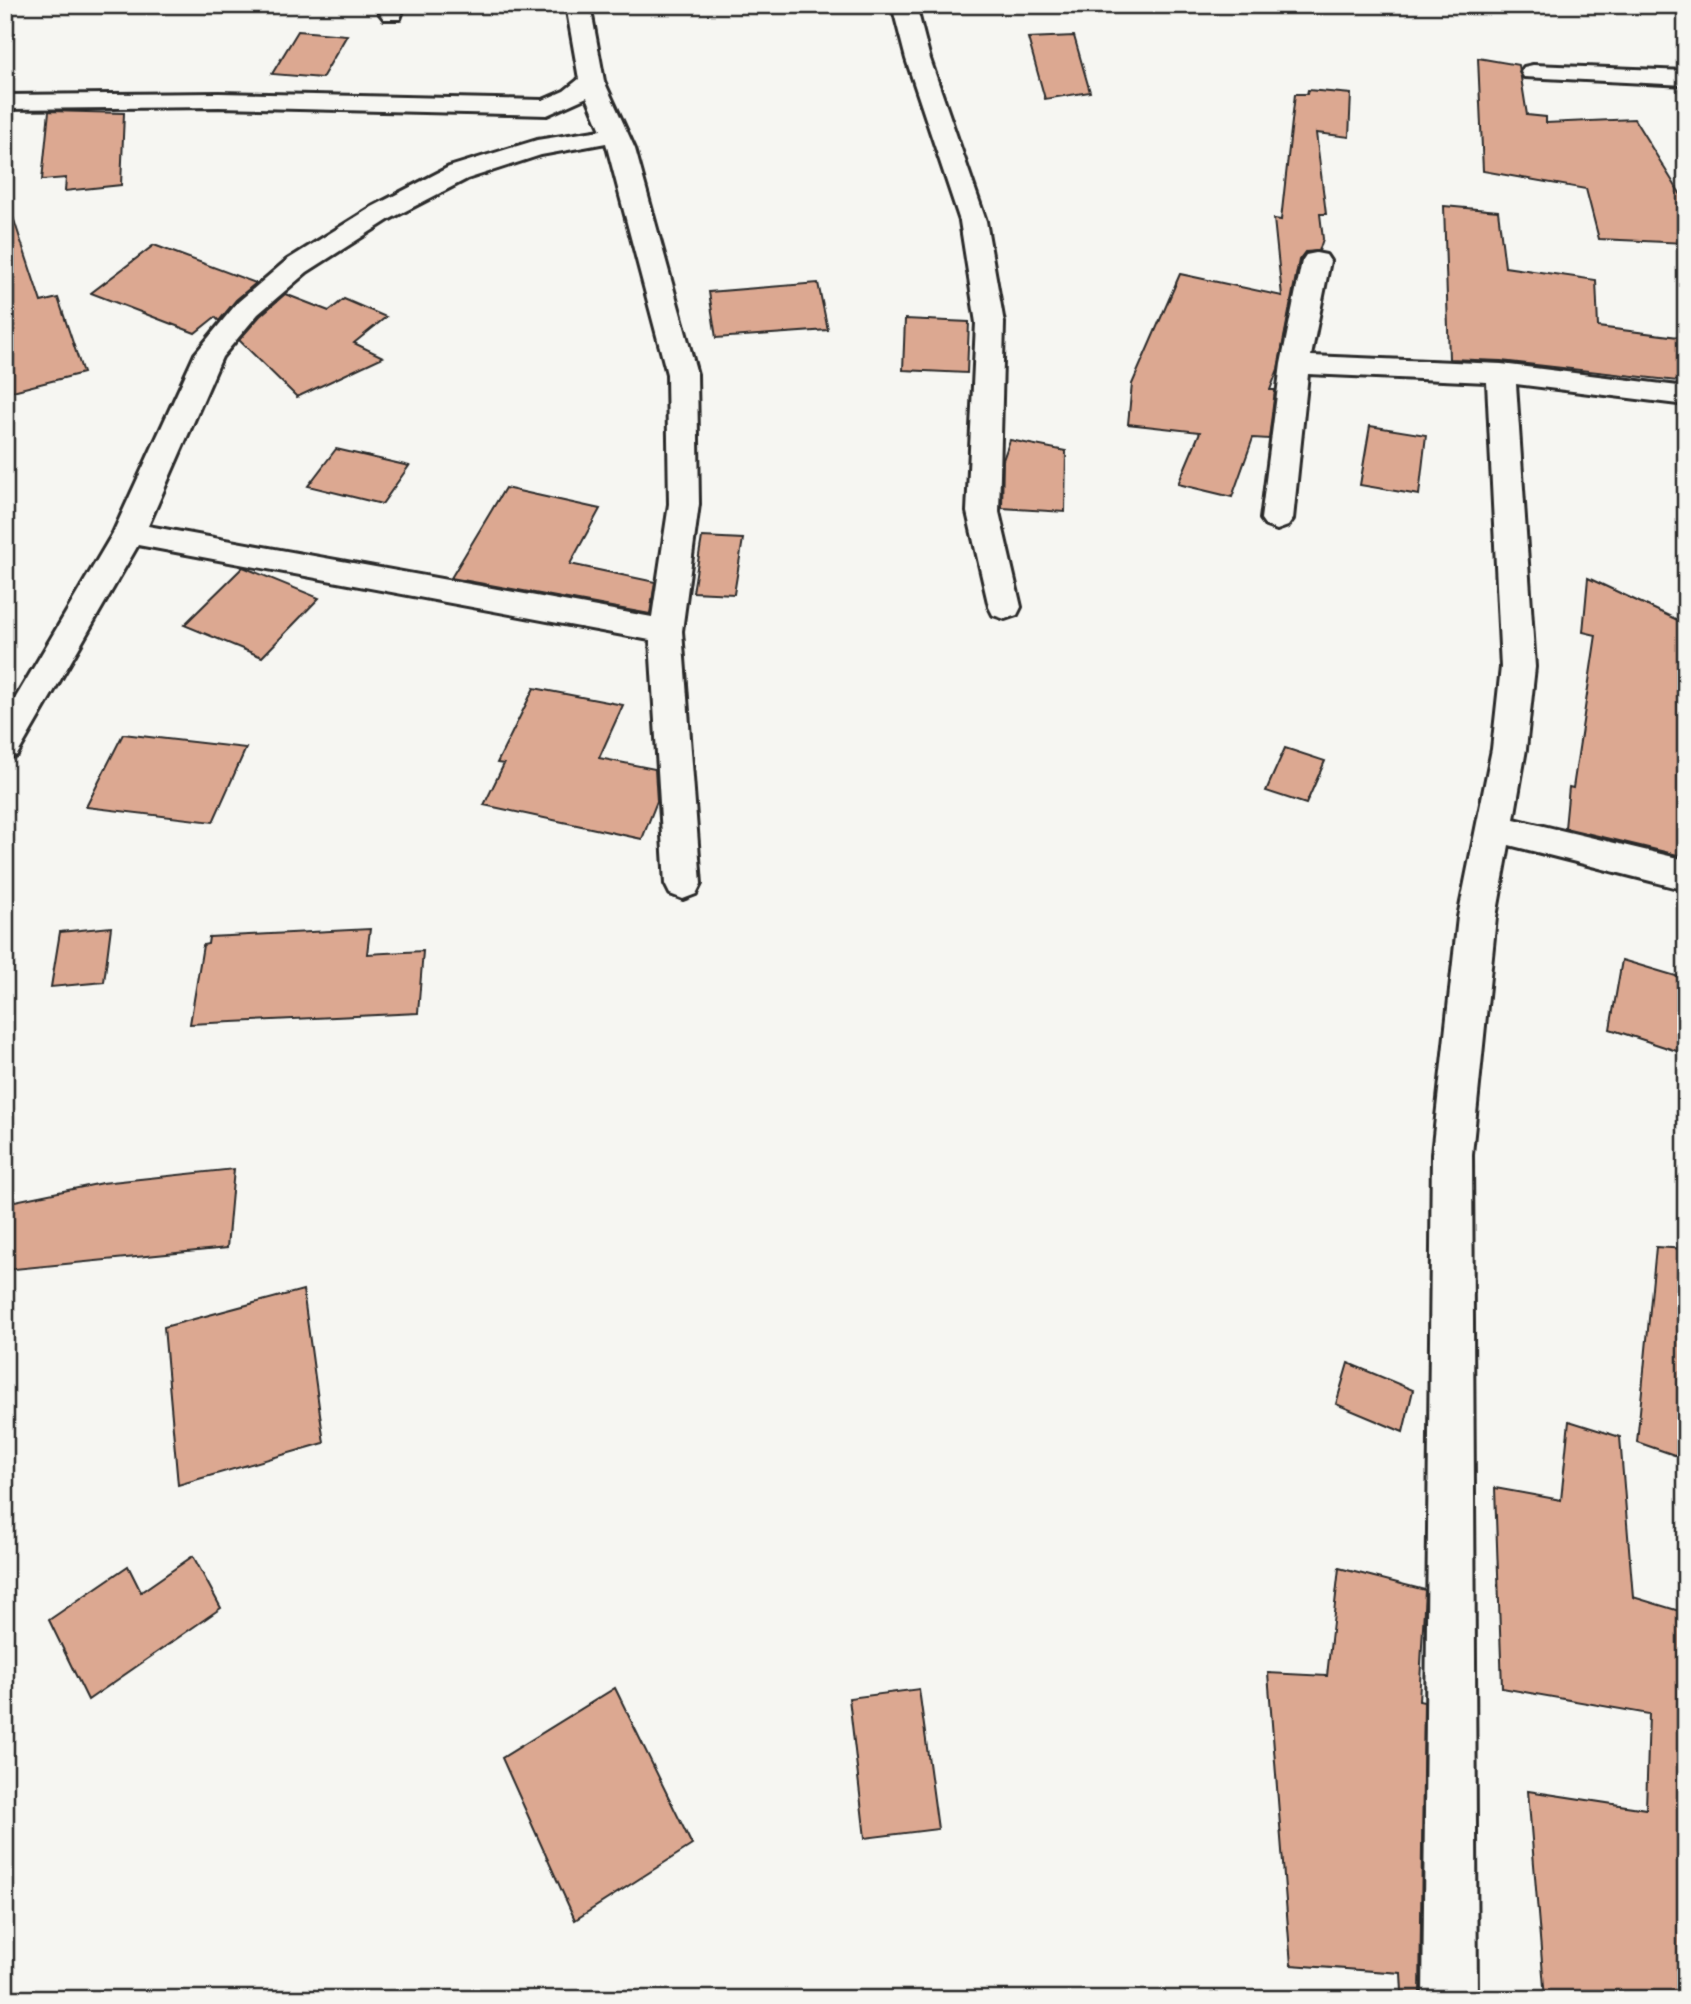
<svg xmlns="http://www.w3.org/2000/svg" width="1691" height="2004" font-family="'Indie Flower',sans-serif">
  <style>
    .building { fill: #dca891; stroke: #2b2b2b; stroke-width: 2 }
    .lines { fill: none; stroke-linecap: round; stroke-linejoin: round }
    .street-casing { stroke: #2b2b2b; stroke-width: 6 }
    .street { fill: #f6f6f2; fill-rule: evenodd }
  </style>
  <rect width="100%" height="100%" fill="#f6f6f2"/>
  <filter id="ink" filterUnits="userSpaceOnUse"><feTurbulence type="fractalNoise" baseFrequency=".0143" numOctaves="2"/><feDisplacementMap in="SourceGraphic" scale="14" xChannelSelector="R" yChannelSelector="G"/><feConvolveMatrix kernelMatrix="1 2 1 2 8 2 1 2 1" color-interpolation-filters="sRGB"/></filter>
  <g filter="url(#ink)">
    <g class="building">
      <path d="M298,31L347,35L322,78L272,74Z"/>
      <path d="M1074,36L1090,92L1045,99L1028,38Z"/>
      <path d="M1478,58L1519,65L1527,115L1546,117V123L1634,119L1686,203V243L1599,239L1586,189L1483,171Z"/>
      <path d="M1308,90L1351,94L1349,137L1316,133L1326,214H1320L1323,239L1319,251L1305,252L1299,260L1278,369L1270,390H1275L1269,439L1253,438L1232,497L1178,484L1200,432L1128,424L1132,384L1180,274L1282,296L1274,219L1281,220L1295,94H1307Z"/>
      <path d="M49,111L124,113L121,185L65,191L66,178L42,180Z"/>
      <path d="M1444,206L1498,211L1505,267L1596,280L1598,327L1686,338V382L1501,361L1449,359Z"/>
      <path d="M13,217L41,302L58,298L83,373L5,393V219Z"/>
      <path d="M154,245L256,283L236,300L219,321L215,317L195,333L91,293Z"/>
      <path d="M818,283L828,330L716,338L709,292Z"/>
      <path d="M285,294L329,311L344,299L386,317L354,343L383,357L297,397L239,340L260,316Z"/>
      <path d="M905,319L969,322L967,373L903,370Z"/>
      <path d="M1370,426L1426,435L1419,495L1360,485Z"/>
      <path d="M1010,440L1066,451L1065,512L1002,508L1003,460Z"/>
      <path d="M336,449L409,466L382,504L308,486Z"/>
      <path d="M505,488L600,509L570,564L655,582L650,614L451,578Z"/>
      <path d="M702,537L743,539L734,594L693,592Z"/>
      <path d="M243,567L319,598L262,657L184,625Z"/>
      <path d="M1588,578L1686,624V857L1565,828L1569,787L1573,788L1596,635L1583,632Z"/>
      <path d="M534,688L623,705L599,758L655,769L657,801L642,839L484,805L504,764L497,763Z"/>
      <path d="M123,734L246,748L213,822L86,807Z"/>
      <path d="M1285,748L1325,761L1306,804L1266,791Z"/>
      <path d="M111,927L104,982L51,987L60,932Z"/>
      <path d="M370,929L367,954L423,951L418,1013L190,1024L203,945L208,944L209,937Z"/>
      <path d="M1622,960L1686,979V1054L1610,1029Z"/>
      <path d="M234,1169L227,1248L5,1270V1203L102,1183Z"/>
      <path d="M1656,1247L1686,1249V1459L1637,1442Z"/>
      <path d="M303,1290L324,1443L178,1485L164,1327Z"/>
      <path d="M1348,1363L1413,1390L1403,1432L1336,1404Z"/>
      <path d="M1569,1421L1620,1437L1633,1597L1686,1613V1999H1545L1528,1791L1646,1809L1649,1714L1502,1688L1495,1488L1561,1500Z"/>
      <path d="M193,1556L221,1608L88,1700L49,1620L128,1566L141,1592Z"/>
      <path d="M1339,1568L1425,1590L1419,1701L1424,1702L1420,1995L1402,1992L1401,1973L1291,1965L1268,1673L1327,1676Z"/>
      <path d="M615,1688L692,1845L575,1920L502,1758Z"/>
      <path d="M919,1689L938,1829L865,1838L849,1698Z"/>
    </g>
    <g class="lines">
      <defs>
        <g id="street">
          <path d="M381,5H405L400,19H384L380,14Z"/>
          <path d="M566,5H590L604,81L635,149L697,374L699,504L682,631L701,884L696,894L683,899L670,894L665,884L650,640L138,545L17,755L5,759V716L113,533L195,354L238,302L287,260L372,207L449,167L537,140L601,130L587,97L547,115L219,107L5,109V95L219,93L543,100L564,91L579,79ZM606,143L667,374L669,504L652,617L148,526L222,357L258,314L307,272L390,219L467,179L541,155Z"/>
          <path d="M892,5H916L930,59L986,221L1004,323L999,512L1021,607L1017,615L1005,619L993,615L989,607L967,512L976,323L960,221L906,59Z"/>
          <path d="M1533,65L1686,71V85L1524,77L1521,72L1524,67Z"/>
          <path d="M1316,253L1326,255L1330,261L1311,356L1501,364L1686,387V405L1516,384L1535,667L1526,749L1514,819L1686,860V890L1509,845L1496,917L1472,1154L1477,1999H1423L1432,1154L1458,917L1492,749L1501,667L1487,382L1308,374L1293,519L1288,526L1277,530L1266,526L1261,519L1281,364L1302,261L1306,255Z"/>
        </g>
      </defs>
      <use href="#street" class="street-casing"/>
      <use href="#street" class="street"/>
    </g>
  </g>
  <rect width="1691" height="2004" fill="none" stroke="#f6f6f2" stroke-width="28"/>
  <rect x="14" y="14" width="1663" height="1976" fill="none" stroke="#2b2b2b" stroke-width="2.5" filter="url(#ink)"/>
</svg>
